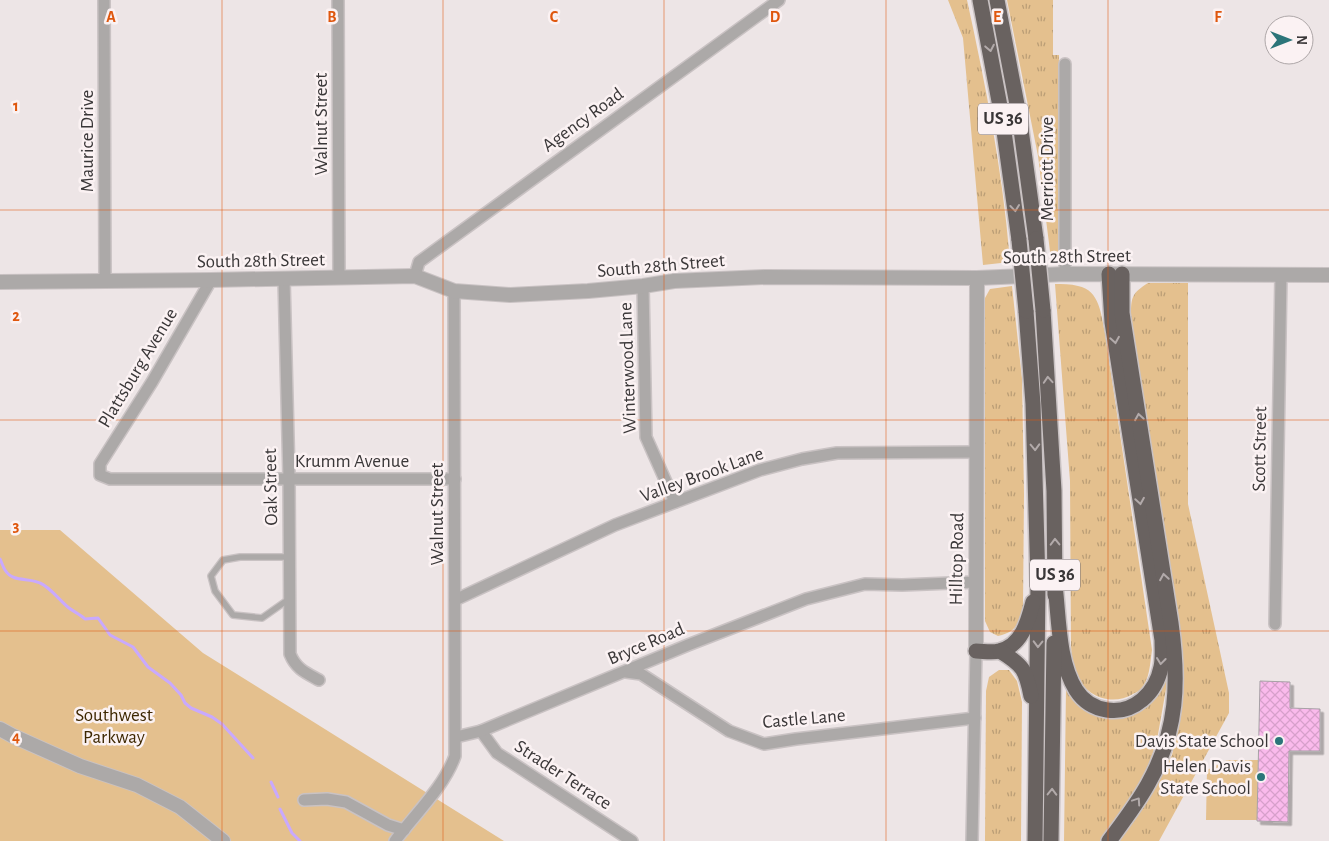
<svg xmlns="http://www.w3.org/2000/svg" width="1329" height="841" font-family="'Alegreya Sans',sans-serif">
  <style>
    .grass { fill: url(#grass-tufts) }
    .park { fill: #e4c08e }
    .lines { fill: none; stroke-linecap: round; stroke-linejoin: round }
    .stream { stroke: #c9a9fd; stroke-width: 3 }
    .building { fill: url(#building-cross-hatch); stroke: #a6a1a5; filter: url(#shadow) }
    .service-casing { stroke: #c9c2c3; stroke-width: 8 }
    .minor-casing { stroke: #c9c2c3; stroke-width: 14 }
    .tertiary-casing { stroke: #c9c2c3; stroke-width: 16 }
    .motorway-casing { stroke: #c9c2c3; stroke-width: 18 }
    .service { stroke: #aca9a8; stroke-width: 5.5 }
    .minor { stroke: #aca9a8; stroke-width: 11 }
    .tertiary { stroke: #aca9a8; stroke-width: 14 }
    .motorway { stroke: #696260; stroke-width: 15 }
    .motorway-bridge-casing { stroke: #c9c2c3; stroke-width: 18; stroke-linecap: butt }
    .motorway-bridge { stroke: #696260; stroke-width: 15 }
    .oneway { stroke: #b2aaaa }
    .grid { fill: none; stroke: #df570e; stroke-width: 1; stroke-opacity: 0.55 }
    .poi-dot { fill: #2b7579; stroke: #fbf2f3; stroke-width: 2 }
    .labels { text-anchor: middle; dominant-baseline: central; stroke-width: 5; stroke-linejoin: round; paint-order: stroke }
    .shield { fill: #fbf2f3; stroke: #746f70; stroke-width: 1 }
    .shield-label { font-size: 18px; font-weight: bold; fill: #3a3738 }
    .street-label { font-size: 19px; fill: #3a3738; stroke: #fbf2f3 }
    .park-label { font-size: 19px; fill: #3e2802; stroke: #fbf2f3 }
    .poi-label { font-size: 19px; fill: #3a3738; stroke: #fbf2f3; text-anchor: end }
    .grid-label { font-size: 16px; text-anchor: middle; font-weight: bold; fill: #df570e; stroke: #fbf2f3; stroke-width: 5; stroke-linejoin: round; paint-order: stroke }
  </style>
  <defs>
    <pattern id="grass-tufts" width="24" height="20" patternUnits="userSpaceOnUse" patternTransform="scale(1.25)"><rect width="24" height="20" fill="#e4c08e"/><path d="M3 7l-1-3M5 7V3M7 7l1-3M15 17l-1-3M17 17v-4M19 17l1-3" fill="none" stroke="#ba9d75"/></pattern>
    <pattern id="building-cross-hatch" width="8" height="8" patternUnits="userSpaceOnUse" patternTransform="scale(1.25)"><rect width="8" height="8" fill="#fabaec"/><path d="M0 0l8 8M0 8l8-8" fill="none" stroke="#d7a0cb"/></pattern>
    <filter id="shadow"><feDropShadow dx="3.5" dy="3.5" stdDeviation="0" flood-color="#0004"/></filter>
  </defs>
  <rect width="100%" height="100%" fill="#ede5e6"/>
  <g class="grass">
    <path d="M948,0H967C986,87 1003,173 1010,262L983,265L963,38Z"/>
    <path d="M1007,0H1053V55H1059L1058,255L1051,259L1038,156Z"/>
    <path d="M1148,283H1188V504L1229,693V713L1159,841H1119L1153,792L1172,755L1181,716L1183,669L1180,634L1131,316C1131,297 1132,293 1148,283Z"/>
    <path d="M1055,284C1062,284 1071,284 1078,286C1100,290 1101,315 1105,333L1152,650C1150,663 1150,680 1140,690C1139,691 1133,694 1133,694C1111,707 1085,696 1075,673C1071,666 1072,654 1071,646L1070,481Z"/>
    <path d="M1012,286L1022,379L1024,494L1023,607C1019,624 1016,632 998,636L990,632L985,621V298L990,289Z"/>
    <path d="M999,670H1009L1017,681L1022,702L1021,841H985L986,691L989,677Z"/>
    <path d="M1169,672L1157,740L1145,777L1100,841H1064L1066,688C1072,697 1080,708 1090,713C1109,721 1133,719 1148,705C1158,697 1163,683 1169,672Z"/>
  </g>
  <g class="park">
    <path d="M0,530H60L203,653L504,841H0Z"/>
    <path d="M1227,760H1258L1257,820H1206L1207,770Z"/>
  </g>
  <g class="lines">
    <g class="stream">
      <path d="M0,559C2,563 3,567 5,570C13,583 28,577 40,583C50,587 60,601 69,608C74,612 80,614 85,619L98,618L110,635L133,647L148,667L170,683L181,695L185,703L191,708L212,717L222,724L253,758"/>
      <path d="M271,782L278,797"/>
      <path d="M280,809L292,833L300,841"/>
    </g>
  </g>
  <path class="building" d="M1260,681L1290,682V708L1320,709V751H1289L1288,822L1257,821Z"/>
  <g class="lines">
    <defs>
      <path id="service" d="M289,599L262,618L233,615L215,591L211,576L223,560L240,557H289"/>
      <g id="minor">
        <path d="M104,0L105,281"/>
        <path d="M338,0L339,278"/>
        <path d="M1065,64V274"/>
        <path d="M415,276L419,262L779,0"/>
        <path d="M284,279L289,478L290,654C296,669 306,673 319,680"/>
        <path d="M211,280L152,382L100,464V475L110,479H455"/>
        <path d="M643,286L646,437L675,502"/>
        <path d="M455,600L615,525L760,470L802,459L837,453L977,452"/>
        <path d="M1275,624L1281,275"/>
        <path d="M626,672L641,674L729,731L764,744L796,739L975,718"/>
        <path d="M481,731L497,753L632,841"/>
        <path d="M456,737L481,731L688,645L806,599L865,584L902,585L976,582"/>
        <path d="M304,800L327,799L346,802L388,825L404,830"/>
        <path d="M395,841C415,814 444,787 455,756L454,291"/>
        <path d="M972,841L976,651"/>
      </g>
      <g id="tertiary">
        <path d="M0,282L211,280L415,276L454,291L510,295L588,291L643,286L674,281L765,277L977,278L1065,274L1329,275"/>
        <path d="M976,651L977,278"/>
        <path d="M0,729L13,736L80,766L137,785L180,807L223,841"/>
      </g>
      <g id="motorway">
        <path d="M980,0L1002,117L1019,240"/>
        <path d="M997,0L1019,115L1036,239"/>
        <path d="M1043,310L1054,491L1055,595"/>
        <path d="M1026,311L1033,404L1038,584L1035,841"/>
        <path d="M1055,585C1059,618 1058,661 1076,690C1083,701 1094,708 1107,710C1134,714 1156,693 1161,667C1163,658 1162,649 1162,640L1112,322L1109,274"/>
        <path d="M976,651C983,651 992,653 999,651C1022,646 1028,621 1033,602"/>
        <path d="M1000,651C1023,665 1026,670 1031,696"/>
        <path d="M1051,841L1054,643"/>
        <path d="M1109,841C1123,822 1137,804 1148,784C1178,731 1179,681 1171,623L1122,313V274"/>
      </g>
    </defs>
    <use href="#service" class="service-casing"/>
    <use href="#minor" class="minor-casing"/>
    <use href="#tertiary" class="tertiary-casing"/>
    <use href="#motorway" class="motorway-casing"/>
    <use href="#service" class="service"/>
    <use href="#minor" class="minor"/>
    <use href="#tertiary" class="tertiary"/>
    <use href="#motorway" class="motorway"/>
    <defs>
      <g id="motorway-bridge">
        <path d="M1036,239L1043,310"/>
        <path d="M1019,240L1026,311"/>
      </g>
    </defs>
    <use href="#motorway-bridge" class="motorway-bridge-casing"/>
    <use href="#motorway-bridge" class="motorway-bridge"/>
  </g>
  <defs><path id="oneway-chevron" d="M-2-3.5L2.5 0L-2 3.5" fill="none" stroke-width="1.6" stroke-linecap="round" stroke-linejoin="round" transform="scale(1.25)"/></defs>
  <g class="oneway">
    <use href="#oneway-chevron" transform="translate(990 48) rotate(79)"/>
    <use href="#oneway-chevron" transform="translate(1015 208) rotate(83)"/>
    <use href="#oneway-chevron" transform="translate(1115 340) rotate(81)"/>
    <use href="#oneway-chevron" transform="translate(1048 380) rotate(-94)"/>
    <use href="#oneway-chevron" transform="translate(1139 417) rotate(-99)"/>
    <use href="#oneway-chevron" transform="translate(1035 447) rotate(88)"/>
    <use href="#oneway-chevron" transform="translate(1140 501) rotate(81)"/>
    <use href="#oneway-chevron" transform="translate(1055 542) rotate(-91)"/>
    <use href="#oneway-chevron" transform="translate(1164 577) rotate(-99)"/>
    <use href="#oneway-chevron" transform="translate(1038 644) rotate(91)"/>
    <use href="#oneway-chevron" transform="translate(1161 661) rotate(97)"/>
    <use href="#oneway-chevron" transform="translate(1052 792) rotate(-89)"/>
    <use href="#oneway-chevron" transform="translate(1137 801) rotate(-56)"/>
  </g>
  <path class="grid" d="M222,0V841M443,0V841M664,0V841M886,0V841M1108,0V841M0,210H1329M0,420H1329M0,631H1329"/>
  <g class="poi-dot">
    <circle cx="1279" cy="741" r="5"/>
    <circle cx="1261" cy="777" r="5"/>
  </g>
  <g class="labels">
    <g class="shield">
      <rect x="978" y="103.5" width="50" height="31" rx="4"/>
      <rect x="1030" y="559.5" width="50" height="31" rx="4"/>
    </g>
    <g class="shield-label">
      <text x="1003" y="119">US 36</text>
      <text x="1055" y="575">US 36</text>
    </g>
    <g class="street-label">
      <text transform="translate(583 120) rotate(-36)">Agency Road</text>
      <text transform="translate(321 124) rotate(-90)">Walnut Street</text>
      <text transform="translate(87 141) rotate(-90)">Maurice Drive</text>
      <text transform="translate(1047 169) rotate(-90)">Merriott Drive</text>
      <text transform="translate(1067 257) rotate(-1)">South 28th Street</text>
      <text transform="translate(261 261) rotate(-1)">South 28th Street</text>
      <text transform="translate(661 266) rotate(-5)">South 28th Street</text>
      <text transform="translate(138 368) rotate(-59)">Plattsburg Avenue</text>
      <text transform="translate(628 368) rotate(-92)">Winterwood Lane</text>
      <text transform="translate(1260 449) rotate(-89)">Scott Street</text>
      <text x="352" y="461">Krumm Avenue</text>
      <text transform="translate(702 475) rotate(-20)">Valley Brook Lane</text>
      <text transform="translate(271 487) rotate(-91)">Oak Street</text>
      <text transform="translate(437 514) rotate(-90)">Walnut Street</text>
      <text transform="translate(957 559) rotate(-89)">Hilltop Road</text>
      <text transform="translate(646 644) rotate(-23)">Bryce Road</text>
      <text transform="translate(804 719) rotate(-5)">Castle Lane</text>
      <text transform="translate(563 775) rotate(33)">Strader Terrace</text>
    </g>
    <g class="park-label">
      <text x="114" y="715">Southwest<tspan x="114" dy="22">Parkway</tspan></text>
    </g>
    <g class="poi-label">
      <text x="1269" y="741">Davis State School</text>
      <text x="1251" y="766">Helen Davis<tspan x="1251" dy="22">State School</tspan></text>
    </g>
  </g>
  <g class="grid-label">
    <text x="111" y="22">A</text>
    <text x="332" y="22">B</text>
    <text x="554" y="22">C</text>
    <text x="775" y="22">D</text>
    <text x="997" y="22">E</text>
    <text x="1218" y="22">F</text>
    <text x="16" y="111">1</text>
    <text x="16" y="321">2</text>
    <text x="16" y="531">3</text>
    <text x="16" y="742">4</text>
  </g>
  <g transform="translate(1289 40) rotate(90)"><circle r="24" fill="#fbf2f3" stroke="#aea7a8"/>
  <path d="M0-4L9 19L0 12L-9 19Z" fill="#2b7579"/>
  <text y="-8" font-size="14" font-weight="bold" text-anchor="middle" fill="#3a3738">N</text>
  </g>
</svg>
